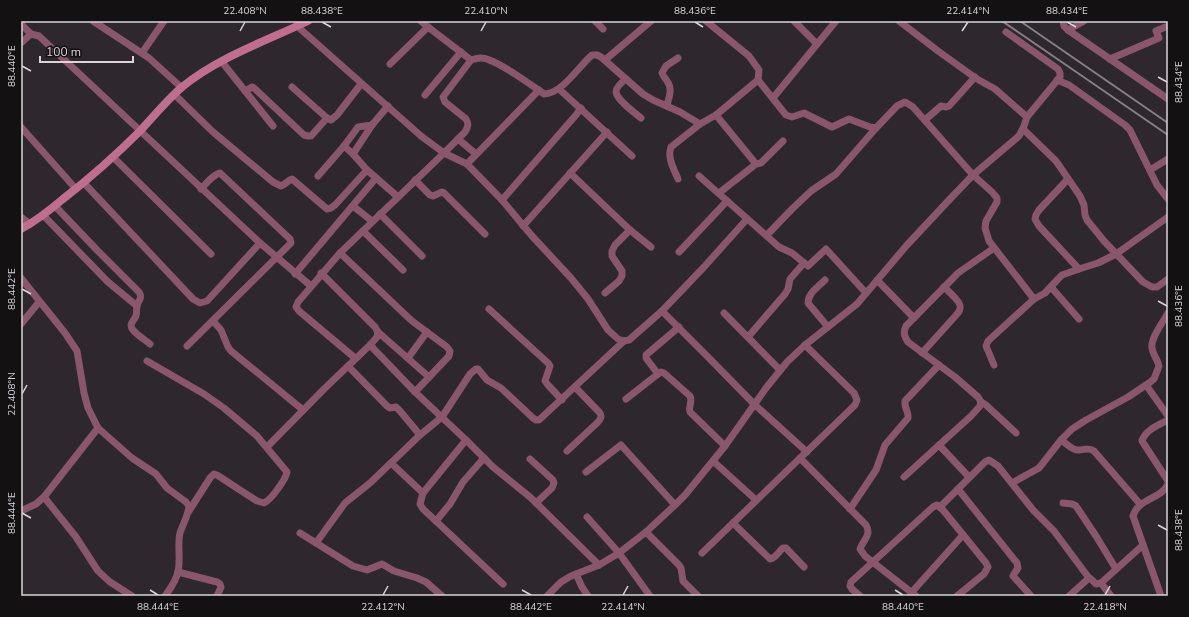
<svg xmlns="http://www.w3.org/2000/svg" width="1189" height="617" font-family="'Nunito Sans',sans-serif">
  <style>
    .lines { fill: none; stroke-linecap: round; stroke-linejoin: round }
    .minor { stroke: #8a566b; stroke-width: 7 }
    .secondary { stroke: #c06e90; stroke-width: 8 }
    .rail { stroke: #858084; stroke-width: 2 }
    .ticks { fill: none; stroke: #d9d5d8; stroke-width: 1.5 }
    .neatline { fill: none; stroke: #d9d5d8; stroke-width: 1.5 }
    .ticks-label { font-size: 10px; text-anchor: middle; fill: #d9d5d8 }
  </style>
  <rect width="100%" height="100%" fill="#2e272d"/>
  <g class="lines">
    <g class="minor">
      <path d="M93,21L149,58L182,88"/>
      <path d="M421,21L428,27L471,60"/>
      <path d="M595,21L603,29"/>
      <path d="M706,21L749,56L759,70L758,80L786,115L792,117L804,113L832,127L849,119L870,127L876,128L897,106L905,102L913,107L973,175L992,192L997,198V202L986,221L985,228L989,241L1034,299"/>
      <path d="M794,21L817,44"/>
      <path d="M899,21L938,51L977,79L995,89L1027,117"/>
      <path d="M1063,21L1064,26L1068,30"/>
      <path d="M1084,21L1068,30L1168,99"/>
      <path d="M21,24L31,34"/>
      <path d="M297,26L421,136L444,153L467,164L502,200L532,236L571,278L588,299L608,330L618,339L624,341L629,340L662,311L710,359L755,405L807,452"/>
      <path d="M21,43L31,34L39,36L260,243L311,286"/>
      <path d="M142,53L164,21"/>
      <path d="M1110,59L1159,38L1156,31L1168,26"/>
      <path d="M605,60L651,21"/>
      <path d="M222,62L273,126"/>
      <path d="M390,64L428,27"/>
      <path d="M626,79C622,82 616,87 616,92C617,100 635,113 641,118"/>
      <path d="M1057,80L1069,85L1125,125L1130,130L1157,185L1168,199"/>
      <path d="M292,87L327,118L331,120L337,115L361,84"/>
      <path d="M559,89L632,156"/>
      <path d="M245,91L252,87L254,88L304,135L308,136H311L327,118"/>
      <path d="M175,95L213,132L273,182L281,186C286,184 287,181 292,179L327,209L331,208L335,205L367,170"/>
      <path d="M425,95L461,52"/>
      <path d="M773,98L836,21"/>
      <path d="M667,106C669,96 673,89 667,81C665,78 663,76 662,73L666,66L678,58"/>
      <path d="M716,115L756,164L761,163L783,141"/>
      <path d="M925,120L941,106L946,107L949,106L975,77"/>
      <path d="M21,127L76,189"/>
      <path d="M1023,129L1056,161L1080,196L1084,205L1085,215L1087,220L1104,241L1143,282L1152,287H1157L1168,279"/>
      <path d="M458,139L476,154"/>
      <path d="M344,146L353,154L367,170L398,197"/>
      <path d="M353,154L372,125L388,106"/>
      <path d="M113,157L211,254"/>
      <path d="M467,164L539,90"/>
      <path d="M1150,170L1168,159"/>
      <path d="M570,173L630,230L651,247"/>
      <path d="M318,176L344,146L358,127L372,125"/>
      <path d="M699,176L779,247L792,253L808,266L826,249L866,293"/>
      <path d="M678,179C674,169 667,158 671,147L700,124L716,115L758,80"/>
      <path d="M1068,179L1039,210L1036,215L1035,219L1039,226L1079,269"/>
      <path d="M415,180L430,195L433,196L442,192L444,193L485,234"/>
      <path d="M84,183L193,299L200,303L207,301L260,243"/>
      <path d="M719,193L756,164"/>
      <path d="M502,200L576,115L581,108"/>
      <path d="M55,206L96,249L139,292C143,299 138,300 137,306C136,310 137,312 136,316C134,321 128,324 133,330C137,335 145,340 150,344"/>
      <path d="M353,206L372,221"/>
      <path d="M380,214L422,256"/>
      <path d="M43,215L108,282L137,306"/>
      <path d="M21,217L30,224"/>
      <path d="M523,226L607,132"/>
      <path d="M363,231L403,270"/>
      <path d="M767,235L792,209L811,191L836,174L876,128"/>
      <path d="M679,252L727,201"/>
      <path d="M340,253L412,321L447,347L450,351L449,356L415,392"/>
      <path d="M321,273L375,327L378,332L377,337L370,345"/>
      <path d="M295,274L376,178"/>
      <path d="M21,278L65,333L77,351L84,393L88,408L98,428L132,458L156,474L167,488L186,502L189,506C188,516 183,524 180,533C177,545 181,559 178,571C177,580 170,589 165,596"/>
      <path d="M825,280C818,287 808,293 808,303L828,327"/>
      <path d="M877,280L914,318"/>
      <path d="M1051,287L1079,319"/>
      <path d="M605,293L619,281L622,276V271L612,256V251L615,245L630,230"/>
      <path d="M489,309L548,363L550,366L545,381L548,385L562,400"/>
      <path d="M662,311L704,267L747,219"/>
      <path d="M724,313L780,370"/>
      <path d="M213,321L221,330L228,347L231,351L303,410"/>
      <path d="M21,324L39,302"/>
      <path d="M378,332L429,377"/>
      <path d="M748,337L785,294L788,289L790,279L804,263"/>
      <path d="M187,346L291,243L290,239L220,173C212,175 207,183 201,189"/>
      <path d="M922,353L958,313C959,311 961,308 960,306C960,301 948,291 944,287"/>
      <path d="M355,358L299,311L296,307L298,302L340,253L444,153L465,132C468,127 469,124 466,119L445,102L443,97L471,60C474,59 478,58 481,58C495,58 531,85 544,94C562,94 579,66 592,55H597L601,57L643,94L653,100L680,112L700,124"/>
      <path d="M408,358L427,332"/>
      <path d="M147,361L204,394L224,408L257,436L287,472C286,479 271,500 264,503L257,501L217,475L214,474L210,478L189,511"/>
      <path d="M994,365L986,346L988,341L1034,299L1045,293L1058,279L1062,275L1079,269L1098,263L1116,254L1168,217"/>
      <path d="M348,366L387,406L390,408L396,407L400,411L420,435"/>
      <path d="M658,374L646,358V355L679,327"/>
      <path d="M1146,385L1168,416"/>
      <path d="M626,399L658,374L661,372L664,373L690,396C693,402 688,406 690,412L725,446"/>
      <path d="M981,402L986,405L1016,433"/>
      <path d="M1168,420C1159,425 1145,430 1142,441L1168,481"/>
      <path d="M466,440L423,493L420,504L423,509L503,584"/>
      <path d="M1061,440C1066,443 1072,450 1078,450C1085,450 1088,447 1094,451L1140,504"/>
      <path d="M939,445L969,477"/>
      <path d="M267,447L324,389L370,345L415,392L466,440L493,467L530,497L599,565"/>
      <path d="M567,451L597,423C601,419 602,417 600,413L575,387"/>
      <path d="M800,458L866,525C872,535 863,540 860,549L865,556L916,596"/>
      <path d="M530,459L553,480L554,483L552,488L536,503"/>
      <path d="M713,461L756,500"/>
      <path d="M391,463L423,493"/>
      <path d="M586,472L621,445L675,505"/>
      <path d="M904,477L971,416L980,406L981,402L978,397L955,377L908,342C904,336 903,333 906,326L958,273L994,248"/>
      <path d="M1012,483L1039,468L1061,440L1072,429L1086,420L1128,397L1149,383L1154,379L1159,366C1158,360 1153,355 1152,348C1150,339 1163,322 1168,313"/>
      <path d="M958,489L1017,563L1018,568L1014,574L1013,576L1031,596"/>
      <path d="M44,497L76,537L98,571L110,582L132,596"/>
      <path d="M1063,503L1072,504L1076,506L1096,536L1116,569"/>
      <path d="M940,507L985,462L989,460L998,466L1033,510L1054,531L1089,578"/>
      <path d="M850,509L876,470L885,445L908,418C909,412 904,408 905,401L939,365"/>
      <path d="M21,511L36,504L44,497L98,428"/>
      <path d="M587,517L619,553L650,596"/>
      <path d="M436,521L450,504L463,482L484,458"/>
      <path d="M733,523L770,559C776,558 779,551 783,548H786L804,567"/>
      <path d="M646,532L679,565L681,568L683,581L698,596"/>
      <path d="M300,533L353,566L367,570L382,564L394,571L417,578L426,582L442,596"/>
      <path d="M316,543L345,503L370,483L420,435L442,417L470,374L476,369H478L487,380L501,388L533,418L536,420H539L624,341"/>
      <path d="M702,553L855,405L857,400L854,393L805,345"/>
      <path d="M178,572L217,582L220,584L221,587L217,596"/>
      <path d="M576,574L582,587L588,596"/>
      <path d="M1101,583L1111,596"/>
      <path d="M911,593L963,535"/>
      <path d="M547,596L561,582L571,576L599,565L619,553L646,532L675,505L685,495L725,446L766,388L787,362L805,345L857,304L907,245L950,199L973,175L1019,136L1024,126L1027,117L1060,77V73L1058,69L1006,32"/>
      <path d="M860,596L852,589L850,586L851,582L933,507L937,505L943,510L986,563L988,567L984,574L957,596"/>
      <path d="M1069,596L1089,578L1091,579L1096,584L1101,583L1143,545"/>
      <path d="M1161,596L1133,516C1138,498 1162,499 1168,484"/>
    </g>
    <path class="secondary" d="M21,229C36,221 50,210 63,199C90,178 116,155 140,131C154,116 167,100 182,87C219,57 266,41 308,21"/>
    <g class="rail">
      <path d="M1002,21L1168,135"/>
      <path d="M1020,21L1168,123"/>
    </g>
  </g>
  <path class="ticks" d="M322,22L331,27M695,22L703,27M1067,22L1076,27M240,31L245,22M481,31L486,22M962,31L968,22M22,66L31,71M1158,77L1167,82M22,289L31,294M1158,301L1167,306M22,394L27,385M22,513L31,518M1158,525L1167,530M150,590L158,595M522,590L531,595M895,590L903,595M383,595L388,586M623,595L628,586M1105,595L1110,586"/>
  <rect width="1189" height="617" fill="none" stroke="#141113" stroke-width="44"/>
  <path d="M40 56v6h93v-6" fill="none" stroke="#d9d5d8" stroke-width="2"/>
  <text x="46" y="56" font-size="12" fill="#d9d5d8" stroke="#141113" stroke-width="3" paint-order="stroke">100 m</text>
  <rect x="22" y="22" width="1145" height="573" class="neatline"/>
  <g class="ticks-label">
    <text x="245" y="14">22.408°N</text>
    <text x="322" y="14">88.438°E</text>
    <text x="486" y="14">22.410°N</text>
    <text x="695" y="14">88.436°E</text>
    <text x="968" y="14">22.414°N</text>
    <text x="1067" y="14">88.434°E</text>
    <text transform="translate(11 66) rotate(-90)" y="4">88.440°E</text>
    <text transform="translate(1178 82) rotate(-90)" y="4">88.434°E</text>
    <text transform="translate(11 289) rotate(-90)" y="4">88.442°E</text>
    <text transform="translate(1178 306) rotate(-90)" y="4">88.436°E</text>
    <text transform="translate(11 394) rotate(-90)" y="4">22.408°N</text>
    <text transform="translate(11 513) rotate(-90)" y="4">88.444°E</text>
    <text transform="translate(1178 530) rotate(-90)" y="4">88.438°E</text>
    <text x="158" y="610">88.444°E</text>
    <text x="383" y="610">22.412°N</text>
    <text x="531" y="610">88.442°E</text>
    <text x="623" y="610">22.414°N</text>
    <text x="903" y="610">88.440°E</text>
    <text x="1105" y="610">22.418°N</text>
  </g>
</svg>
